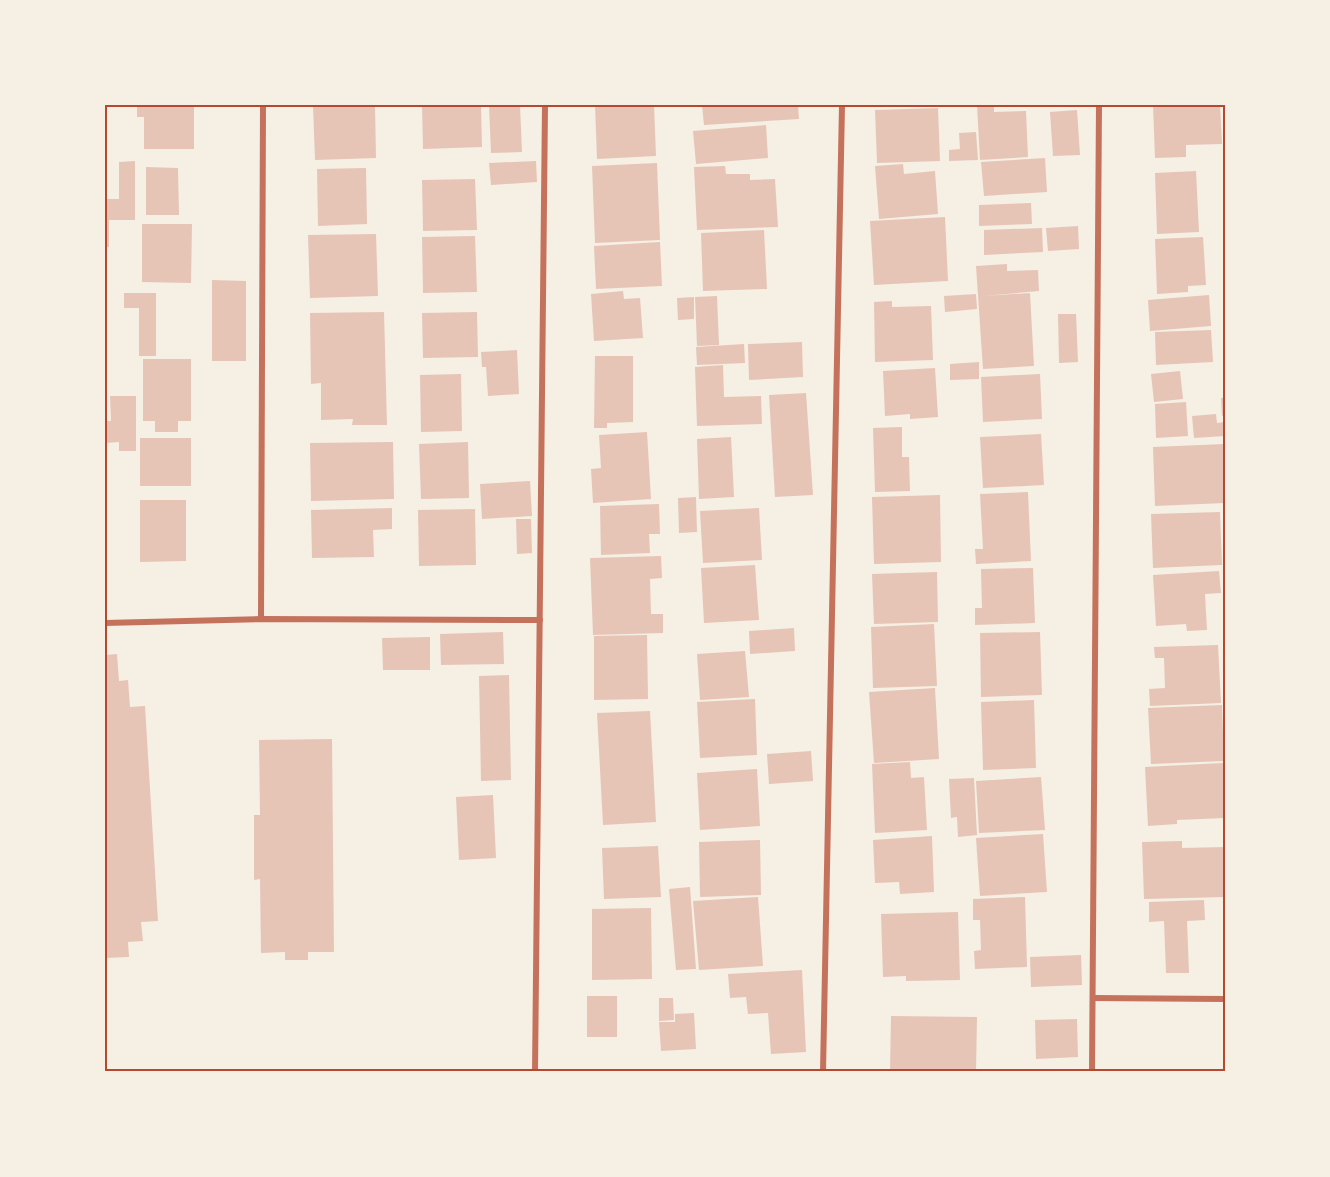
<svg xmlns="http://www.w3.org/2000/svg" width="1330" height="1177" font-family="'Public Sans',sans-serif">
  <style>
    .building { fill: #e6c5b7 }
    .lines { fill: none; stroke-linecap: round; stroke-linejoin: round }
    .minor { stroke: #c5725c; stroke-width: 6 }
    .neatline { fill: none; stroke: #b5482f; stroke-width: 2 }
  </style>
  <rect width="100%" height="100%" fill="#f6efe4"/>
  <g class="building">
    <path d="M137,105H194V149H144V117H137Z"/>
    <path d="M313,105H375L376,158L315,160Z"/>
    <path d="M422,105H481L482,147L423,149Z"/>
    <path d="M489,105H520L522,152L491,153Z"/>
    <path d="M595,105H654L656,156L597,159Z"/>
    <path d="M702,105H798L799,119L704,125Z"/>
    <path d="M977,105H994V112L1026,111L1028,157L980,160Z"/>
    <path d="M1153,105H1220L1222,144L1186,145V157L1155,158Z"/>
    <path d="M938,108L940,161L877,163L875,110Z"/>
    <path d="M1077,110L1080,155L1053,156L1050,112Z"/>
    <path d="M766,125L768,158L696,164L693,131Z"/>
    <path d="M976,132L978,160L949,161V150L960,149L959,133Z"/>
    <path d="M1045,158L1047,192L984,196L981,162Z"/>
    <path d="M135,161V220H109V247H105V199H119V162Z"/>
    <path d="M536,161L537,182L491,185L489,163Z"/>
    <path d="M657,163L660,240L595,243L592,166Z"/>
    <path d="M903,164L904,174L935,171L938,214L879,219L875,166Z"/>
    <path d="M725,166L726,174H750V180L775,179L778,227L697,230L694,167Z"/>
    <path d="M146,167L178,168L179,215H146Z"/>
    <path d="M366,168L367,224L318,226L317,169Z"/>
    <path d="M1196,171L1199,232L1157,234L1155,173Z"/>
    <path d="M475,179L477,230L423,231L422,180Z"/>
    <path d="M1031,203L1032,224L979,226V205Z"/>
    <path d="M945,217L948,281L874,285L870,221Z"/>
    <path d="M142,224H192L191,283L142,282Z"/>
    <path d="M1078,226L1079,249L1048,251L1046,228Z"/>
    <path d="M1042,228L1043,252L984,255V230Z"/>
    <path d="M764,230L767,289L703,291L701,233Z"/>
    <path d="M376,234L378,296L310,298L308,235Z"/>
    <path d="M475,236L477,292L423,293L422,237Z"/>
    <path d="M1203,237L1206,285L1188,286V292L1157,294L1155,239Z"/>
    <path d="M660,242L662,286L596,289L594,246Z"/>
    <path d="M1007,264V271L1038,270L1039,291L983,296L1030,293L1034,366L983,369L976,266Z"/>
    <path d="M212,280L246,281V361H212Z"/>
    <path d="M623,291L624,299L640,298L643,338L594,341L591,294Z"/>
    <path d="M124,293H156V356H139V308H124Z"/>
    <path d="M976,294L977,309L945,312L944,296Z"/>
    <path d="M1209,295L1211,326L1150,331L1148,300Z"/>
    <path d="M717,296L719,345L697,346L695,297Z"/>
    <path d="M694,297V319L678,320L677,298Z"/>
    <path d="M892,301V307L931,306L933,360L875,362L874,302Z"/>
    <path d="M384,312L387,425H352L353,419L321,420V383L311,384L310,313Z"/>
    <path d="M477,312L478,357L423,358L422,313Z"/>
    <path d="M1058,314H1076L1078,362L1059,363Z"/>
    <path d="M1211,330L1213,362L1156,365L1155,332Z"/>
    <path d="M802,342L803,377L749,380L748,344Z"/>
    <path d="M744,344L745,363L697,365L696,347Z"/>
    <path d="M517,350L519,394L488,396L486,367H482L481,352Z"/>
    <path d="M595,356H633V422L607,423V428H594Z"/>
    <path d="M143,359H191V421H178V432H155V421H143Z"/>
    <path d="M979,362V379L950,380V364Z"/>
    <path d="M723,365L724,397L761,396L762,424L697,426L695,367Z"/>
    <path d="M935,368L938,417L910,419V414L885,416L883,371Z"/>
    <path d="M1180,371L1183,399L1154,402L1151,374Z"/>
    <path d="M461,374L462,431L421,432L420,375Z"/>
    <path d="M1040,374L1042,419L983,422L981,377Z"/>
    <path d="M806,393L813,495L775,497L769,395Z"/>
    <path d="M110,396H136V451H119V442L105,443V421H111Z"/>
    <path d="M1221,398H1225V416H1222Z"/>
    <path d="M1186,402L1188,436L1156,438L1155,404Z"/>
    <path d="M1216,414L1217,423L1225,422V436L1194,438L1192,416Z"/>
    <path d="M902,427V457H909L910,491L875,492L873,428Z"/>
    <path d="M647,432L651,499L593,503L591,469L601,468L599,435Z"/>
    <path d="M1041,434L1044,485L983,488L980,437Z"/>
    <path d="M731,437L734,497L699,499L697,439Z"/>
    <rect x="140" y="438" width="51" height="48"/>
    <path d="M393,442L394,499L311,501L310,443Z"/>
    <path d="M468,442L469,498L421,499L419,444Z"/>
    <path d="M1224,444L1225,503L1155,506L1153,447Z"/>
    <path d="M530,481L532,516L482,519L480,484Z"/>
    <path d="M1028,492L1031,561L976,564L975,549H983L980,494Z"/>
    <path d="M940,495L941,562L874,564L872,497Z"/>
    <path d="M696,497L697,532L679,533L678,498Z"/>
    <path d="M140,500H186V561L140,562Z"/>
    <path d="M659,504L660,534H649L650,553L601,555L600,506Z"/>
    <path d="M392,508V529L373,530L374,557L312,558L311,510Z"/>
    <path d="M759,508L762,560L703,563L700,511Z"/>
    <path d="M475,509L476,565L419,566L418,510Z"/>
    <path d="M1220,512L1222,565L1153,568L1151,514Z"/>
    <path d="M516,519H531L532,553L517,554Z"/>
    <path d="M661,556L662,578L650,579L651,614H663V633L593,635L590,558Z"/>
    <path d="M755,565L759,620L704,623L701,568Z"/>
    <path d="M1033,568L1035,623L975,625V608H982L981,569Z"/>
    <path d="M1219,571L1221,593L1205,594L1207,630L1187,631L1186,624L1156,626L1153,575Z"/>
    <path d="M937,572L938,622L874,624L872,574Z"/>
    <path d="M934,624L937,686L873,688L871,627Z"/>
    <path d="M794,628L795,651L750,654L749,631Z"/>
    <path d="M503,632L504,664L441,665L440,634Z"/>
    <path d="M1040,632L1042,695L981,697L980,633Z"/>
    <path d="M647,635L648,699L594,700V636Z"/>
    <path d="M430,637V670H383L382,638Z"/>
    <path d="M1218,645L1221,703L1150,706L1149,689L1165,688L1164,658H1155L1154,647Z"/>
    <path d="M745,651L749,697L700,700L697,654Z"/>
    <path d="M117,654L119,681L128,680L130,707L145,706L158,921L141,922L143,941L128,942L129,957L105,958V655Z"/>
    <path d="M509,675L511,780L481,781L479,676Z"/>
    <path d="M935,688L939,759L874,763L869,692Z"/>
    <path d="M755,699L757,755L700,758L697,702Z"/>
    <path d="M1034,700L1036,768L983,770L981,702Z"/>
    <path d="M1222,705L1224,761L1151,764L1148,708Z"/>
    <path d="M650,711L656,822L603,825L597,713Z"/>
    <path d="M332,739L334,952H308V960H285V952L261,953L260,879L254,880V815H260L259,740Z"/>
    <path d="M811,751L813,781L769,784L767,754Z"/>
    <path d="M910,762L911,778L924,777L927,830L875,833L872,764Z"/>
    <path d="M1223,763L1225,818L1177,820V824L1148,826L1145,767Z"/>
    <path d="M757,769L760,826L700,830L697,773Z"/>
    <path d="M1041,777L1045,830L979,833L976,781Z"/>
    <path d="M974,778L977,835L958,837L957,817L951,818L949,779Z"/>
    <path d="M493,795L496,858L459,860L456,797Z"/>
    <path d="M1043,834L1047,892L980,896L976,838Z"/>
    <path d="M932,836L934,892L900,894L899,882L875,883L873,840Z"/>
    <path d="M760,840L761,895L700,897L699,842Z"/>
    <path d="M1182,841V848L1225,847V897L1144,899L1142,842Z"/>
    <path d="M658,846L661,897L604,899L602,848Z"/>
    <path d="M690,887L696,969L676,970L669,889Z"/>
    <path d="M758,897L763,966L699,970L693,901Z"/>
    <path d="M1025,897L1027,967L975,969L974,951L981,950L980,920H973V899Z"/>
    <path d="M1204,900L1205,920L1187,921L1189,973H1166L1164,921L1149,922V902Z"/>
    <path d="M651,908L652,979L592,980V909Z"/>
    <path d="M958,912L960,980L906,981V976L883,977L881,914Z"/>
    <path d="M1081,955L1082,985L1031,987L1030,957Z"/>
    <path d="M802,970L806,1052L771,1054L768,1013L748,1014L746,997L730,998L728,974Z"/>
    <rect x="587" y="996" width="30" height="41"/>
    <path d="M659,998H673L674,1020L659,1021Z"/>
    <path d="M694,1013L696,1049L661,1051L659,1022H675V1014Z"/>
    <path d="M891,1016L977,1017L976,1072H890Z"/>
    <path d="M1077,1019L1078,1057L1036,1059L1035,1020Z"/>
  </g>
  <g class="lines">
    <g class="minor">
      <path d="M261,619L263,105"/>
      <path d="M105,623L261,619L540,620"/>
      <path d="M1093,998L1225,999"/>
      <path d="M535,1072L545,105"/>
      <path d="M823,1072L842,105"/>
      <path d="M1092,1072L1099,105"/>
    </g>
  </g>
  <rect width="1330" height="1177" fill="none" stroke="#f6efe4" stroke-width="213"/>
  <rect x="106" y="106" width="1118" height="964" class="neatline"/>
</svg>
